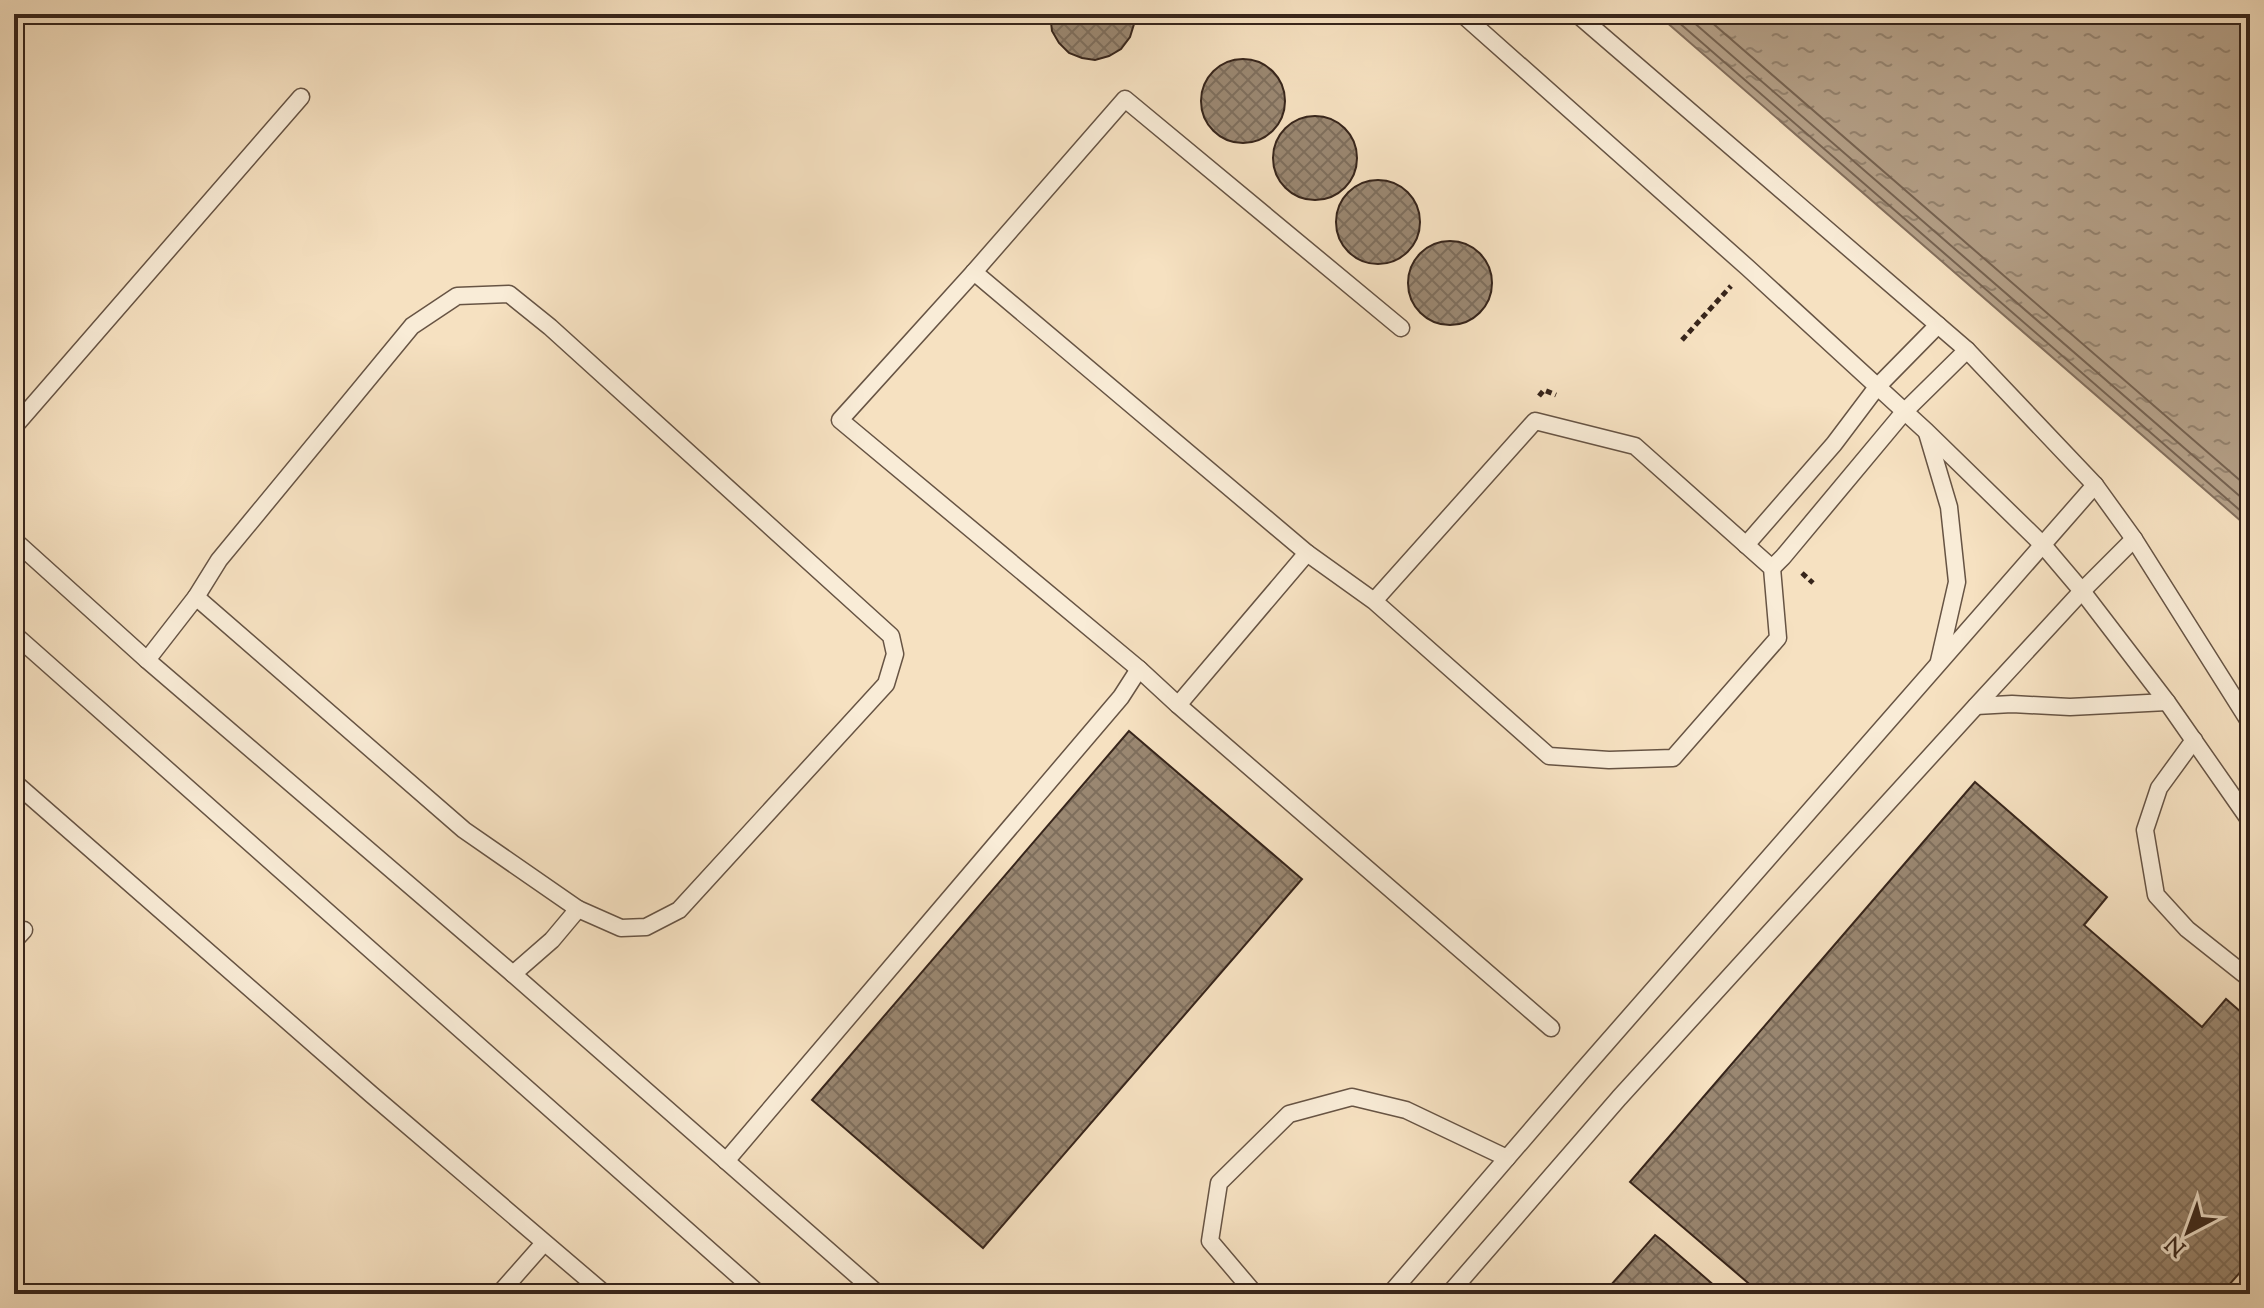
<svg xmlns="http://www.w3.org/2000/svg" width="2264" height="1308" font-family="'Sorts Mill Goudy',serif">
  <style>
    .water { fill: url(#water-ripples); stroke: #836f5d; stroke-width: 2 }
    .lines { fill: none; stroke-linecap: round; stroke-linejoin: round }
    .shore { stroke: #766352; stroke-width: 2 }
    .building { fill: url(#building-cross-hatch); stroke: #37251b; stroke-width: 2 }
    .service-casing { stroke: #675444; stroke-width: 19 }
    .path { stroke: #37251b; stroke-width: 5; stroke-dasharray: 6 4; stroke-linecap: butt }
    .service { stroke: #f9ecd7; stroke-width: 16 }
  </style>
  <defs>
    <pattern id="water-ripples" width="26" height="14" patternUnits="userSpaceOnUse" patternTransform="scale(2)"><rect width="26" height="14" fill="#b5a189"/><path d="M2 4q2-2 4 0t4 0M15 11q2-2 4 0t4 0" fill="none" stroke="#94836f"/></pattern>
    <pattern id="building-cross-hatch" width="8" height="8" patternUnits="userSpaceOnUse" patternTransform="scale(2)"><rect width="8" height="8" fill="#9a8771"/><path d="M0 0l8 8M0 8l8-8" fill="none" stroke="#7e6e5c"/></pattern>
  </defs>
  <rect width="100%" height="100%" fill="#f6e1c1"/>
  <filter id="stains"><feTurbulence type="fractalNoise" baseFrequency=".0025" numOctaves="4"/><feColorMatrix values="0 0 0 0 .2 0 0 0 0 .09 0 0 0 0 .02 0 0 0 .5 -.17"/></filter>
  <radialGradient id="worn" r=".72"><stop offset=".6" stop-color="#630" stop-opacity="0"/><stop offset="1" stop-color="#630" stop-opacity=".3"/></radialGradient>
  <path class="water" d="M1657,14H2250V529L2234,515Z"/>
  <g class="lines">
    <g class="shore">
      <path d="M1669,14L2250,519"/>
      <path d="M1684,14L2250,505"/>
      <path d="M1702,14L2250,489"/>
    </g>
  </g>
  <g class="building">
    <path d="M1050,14H1134V24L1130,37L1121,49L1109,56L1095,60L1082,58L1069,53L1059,43L1052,31Z"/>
    <circle cx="1243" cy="101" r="42"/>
    <circle cx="1315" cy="158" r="42"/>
    <circle cx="1378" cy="222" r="42"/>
    <circle cx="1450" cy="283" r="42"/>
    <path d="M1129,731L1302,879L983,1248L812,1100Z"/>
    <path d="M1975,782L2107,897L2084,925L2202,1027L2226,999L2250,1020V1261L2221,1294H1761L1630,1182Z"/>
    <path d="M1655,1235L1664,1242L1724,1294H1603Z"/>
  </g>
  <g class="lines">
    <defs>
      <g id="service">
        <path d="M1462,14L1748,268L1927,432L2043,545L2082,591L2167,702L2250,821"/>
        <path d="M1577,14L1967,350L2095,485L2134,539L2250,723"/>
        <path d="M974,272L1307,553L1374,601L1549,756L1609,760L1673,758L1778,638L1772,568L1635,446L1535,421L1374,601"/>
        <path d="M1401,328L1125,99L974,272L840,420L1139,669L1178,705L1551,1028"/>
        <path d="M14,427L301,97"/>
        <path d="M1927,433L1949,507L1957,582L1939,661"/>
        <path d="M14,540L147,660L513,974L878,1294"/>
        <path d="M1746,545L1834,444L1877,387L1938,325"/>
        <path d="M1772,568L1783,557L1904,412L1967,350"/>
        <path d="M196,597L219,560L412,326L457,296L509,294L550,327L891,636L895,654L886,684L679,910L646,927L621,928L578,909"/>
        <path d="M14,634L759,1294"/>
        <path d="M147,660L196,597L464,830L578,909L552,940L513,974"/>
        <path d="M1178,705L1307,553"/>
        <path d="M1976,706L2012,704L2070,707L2167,702"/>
        <path d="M2194,740L2159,788L2145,830L2156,895L2187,929L2250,979"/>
        <path d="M14,782L372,1095L605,1294"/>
        <path d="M14,941L24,930"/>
        <path d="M726,1161L1121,697L1139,669"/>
        <path d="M499,1294L544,1243"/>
        <path d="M1255,1294L1210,1241L1219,1183L1289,1114L1352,1097L1406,1110L1507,1158"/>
        <path d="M1390,1294L1582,1071L2095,485"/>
        <path d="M1449,1294L1619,1098L1976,706L2082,591L2134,539"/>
      </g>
    </defs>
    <use href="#service" class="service-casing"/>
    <g class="path">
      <path d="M1682,340L1731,286"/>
      <path d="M1539,396L1544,390L1556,395"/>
      <path d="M1802,573L1813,583"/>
    </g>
    <use href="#service" class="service"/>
  </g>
  <rect width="2264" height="1308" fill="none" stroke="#f6e1c1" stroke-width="48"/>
  <rect x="16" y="16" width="2232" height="1276" fill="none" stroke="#37251b" stroke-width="4"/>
  <rect x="24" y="24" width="2216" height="1260" fill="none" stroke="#37251b" stroke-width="2"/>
  <g transform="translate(2188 1232) rotate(221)" stroke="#f9ecd7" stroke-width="6" paint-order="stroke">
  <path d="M0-6L14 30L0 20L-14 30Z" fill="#37251b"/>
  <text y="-12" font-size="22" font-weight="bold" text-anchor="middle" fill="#37251b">N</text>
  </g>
  <rect width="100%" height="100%" filter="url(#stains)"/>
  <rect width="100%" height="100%" fill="url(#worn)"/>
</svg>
